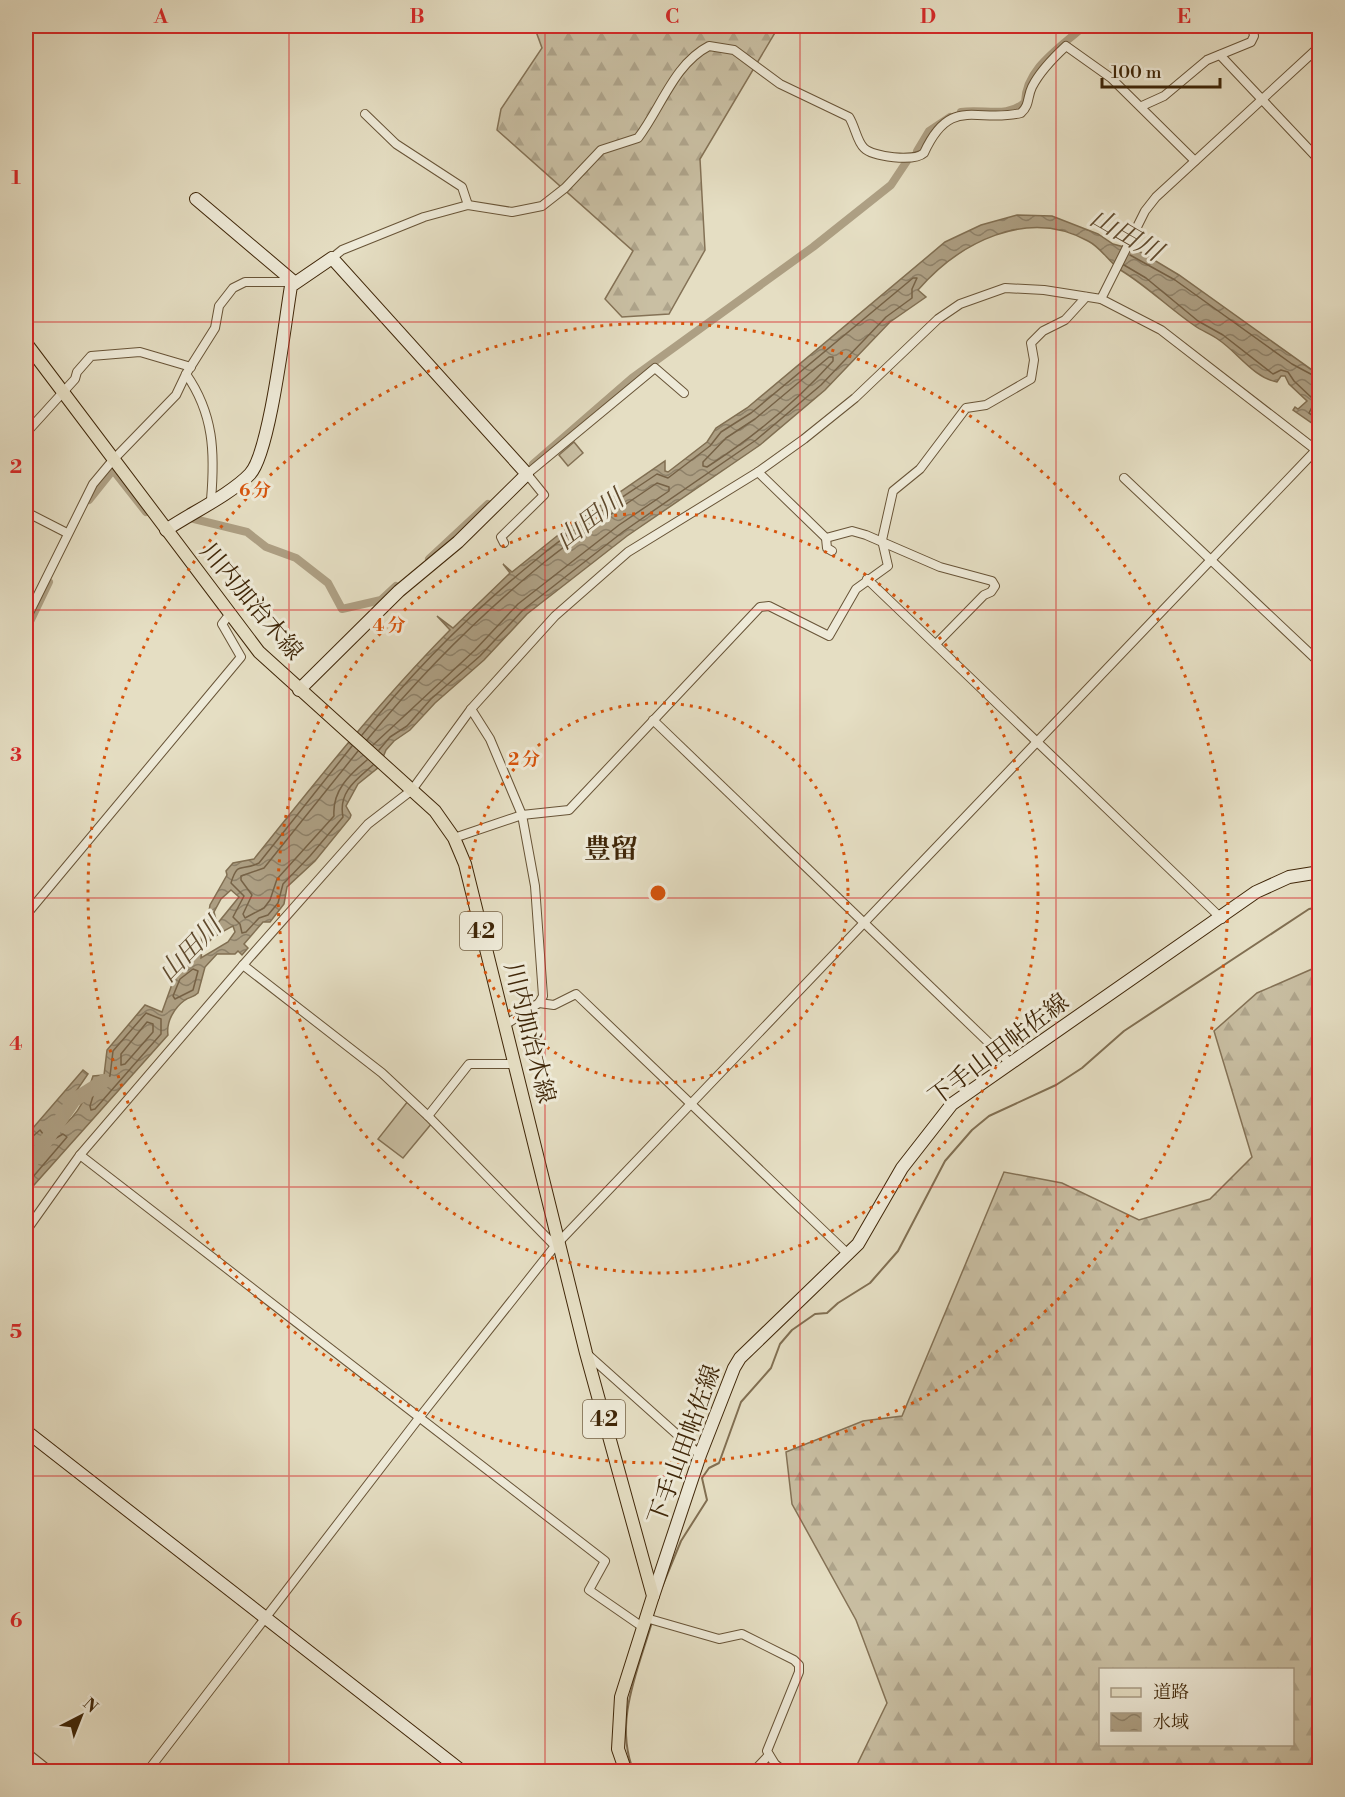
<svg xmlns="http://www.w3.org/2000/svg" width="1345" height="1797" font-family="'Libre Bodoni','Noto Serif JP',serif">
  <style>
    .forest { fill: url(#forest-firs); stroke: #847256; stroke-width: 1.5; fill-rule: evenodd }
    .park { fill: #c9bfa3; stroke: #847256; stroke-width: 1.5 }
    .water { fill: url(#water-waves); stroke: #816f52; stroke-width: 1.5; fill-rule: evenodd }
    .lines { fill: none; stroke-linecap: round; stroke-linejoin: round }
    .shore { stroke: #766246; stroke-width: 1.5 }
    .stream { stroke: #816f52; stroke-width: 2 }
    .canal { stroke: #ad9f83; stroke-width: 8 }
    .river { stroke: #ad9f83; stroke-width: 14 }
    .street-casing { stroke: #685437; stroke-width: 10 }
    .secondary-casing { stroke: #3f2608; stroke-width: 14 }
    .primary-casing { stroke: #3f2608; stroke-width: 14 }
    .street { stroke: #eeead8; stroke-width: 8 }
    .secondary { stroke: #eeead8; stroke-width: 12 }
    .primary { stroke: #e5dec3; stroke-width: 12 }
    .grid { fill: none; stroke: #d62828; stroke-width: 1.5; stroke-opacity: 0.55 }
    .ring { fill: none; stroke: #d7540c; stroke-width: 3; stroke-dasharray: 3 6 }
    .labels { text-anchor: middle; dominant-baseline: central; stroke-width: 6; stroke-linejoin: round; paint-order: stroke }
    .shield { fill: #eeead8; stroke: #746146; stroke-width: 1.5 }
    .shield-label { font-size: 22px; font-weight: bold; fill: #3f2608 }
    .street-label { font-size: 24px; fill: #3f2608; stroke: #eeead8 }
    .water-label { font-size: 26px; font-style: italic; fill: #604a2d; stroke: #eeead8 }
    .quarter-label { font-size: 27px; font-weight: bold; fill: #3f2608; stroke: #eeead8 }
    .centre { fill: #d7540c; stroke: #eeead8; stroke-width: 3 }
    .ring-label { font-size: 18px; text-anchor: middle; font-weight: bold; fill: #d7540c; stroke: #eeead8; stroke-width: 6; stroke-linejoin: round; paint-order: stroke }
    .neatline { fill: none; stroke: #d62828; stroke-width: 2 }
    .grid-label { font-size: 20px; text-anchor: middle; font-weight: bold; fill: #d62828 }
  </style>
  <defs>
    <pattern id="forest-firs" width="22" height="20" patternUnits="userSpaceOnUse" patternTransform="scale(1.5)"><rect width="22" height="20" fill="#c9bfa3"/><path d="M5 1l3.5 6h-7zM16 11l3.5 6h-7z" fill="#aea48b"/></pattern>
    <pattern id="water-waves" width="16" height="10" patternUnits="userSpaceOnUse" patternTransform="scale(1.5)"><rect width="16" height="10" fill="#ad9f83"/><path d="M0 5q4-4 8 0t8 0" fill="none" stroke="#8e8169"/></pattern>
  </defs>
  <rect width="100%" height="100%" fill="#e5dec3"/>
  <filter id="stains"><feTurbulence type="fractalNoise" baseFrequency=".00333" numOctaves="4"/><feColorMatrix values="0 0 0 0 .2 0 0 0 0 .09 0 0 0 0 .02 0 0 0 .5 -.17"/></filter>
  <radialGradient id="worn" r=".72"><stop offset=".6" stop-color="#630" stop-opacity="0"/><stop offset="1" stop-color="#630" stop-opacity=".3"/></radialGradient>
  <g class="forest">
    <path d="M534,26H779L700,159L705,250L669,314L622,317L605,299L633,251L497,130L501,109L542,48Z"/>
    <path d="M1319,966V1771L1292,1769L1291,1772L854,1771L887,1703L856,1620L792,1504L786,1452L863,1421L902,1416L1004,1172L1062,1183L1139,1220L1210,1199L1252,1157L1214,1031L1257,993ZM1100,1670H1292V1744H1100Z"/>
  </g>
  <g class="park">
    <path d="M574,442L583,453L568,466L559,455Z"/>
    <path d="M408,1101L432,1123L403,1158L378,1139Z"/>
  </g>
  <path class="water" d="M1017,215L1052,216L1098,234L1113,244L1139,251L1179,275L1319,375V428L1293,410L1295,407L1298,409L1307,401L1289,384L1285,376H1281L1277,382C1254,378 1237,352 1219,340C1211,334 1202,331 1195,326C1170,309 1148,287 1122,271C1109,263 1102,248 1088,241C1027,207 959,243 918,290L926,297L890,322L825,390L760,445L627,536L527,614L484,660L435,703L410,730L394,741L386,750L379,767L358,784L346,806L351,815L350,818L315,861L287,887L284,904L270,922H263L244,944L248,948L242,955L238,951L235,954H217L205,967L198,993C194,997 190,997 185,1000C174,1008 166,1022 168,1035L26,1194V1136L83,1070L88,1074L49,1131V1137C75,1119 84,1105 93,1076L104,1075L107,1050L145,1005L162,1012L175,976L189,965L202,945L201,934L207,925L210,905L227,875L226,871L233,863L254,859C317,780 379,702 450,630L437,616L453,628L510,573L503,564L512,572L562,532L665,461V471L668,472L707,442L716,428L747,408L945,242L981,225ZM231,890L239,897L217,924L214,912L221,899ZM233,926L235,932L228,942L201,958C201,942 220,933 233,926Z"/>
  <g class="lines">
    <g class="shore">
      <path d="M1130,255L1175,280L1292,364L1320,379"/>
      <path d="M1124,265L1146,278L1198,321L1223,335L1273,374L1281,370L1288,372L1294,381L1312,398L1313,405L1309,413L1320,421"/>
      <path d="M829,357H833V361C797,401 752,438 707,467L703,466V462L726,438L755,419Z"/>
      <path d="M362,735C413,671 473,611 537,559C574,528 617,501 657,474L668,478L710,446L721,432L751,413L913,278H917L912,289V298L886,317L821,385L756,440L624,531L523,610L480,656L431,699L407,726L390,737L379,750"/>
      <path d="M367,740C419,676 478,617 541,565C577,535 618,510 657,483L669,487V491L619,525L518,604L475,650L373,745"/>
      <path d="M352,746L259,863C241,872 238,860 231,883L244,896L233,917L240,924L242,933L246,932L259,918L268,915L278,903L283,884L310,856L343,817C338,792 356,780 373,765"/>
      <path d="M358,751L264,868L241,876V880L252,895L243,914L245,918L264,908L270,900L277,879L334,816C332,791 349,775 367,760"/>
      <path d="M193,969L198,971L193,990L175,999L173,996L180,979Z"/>
      <path d="M146,1013L161,1019V1034L95,1109L91,1110L90,1106L97,1083L110,1076L113,1051Z"/>
      <path d="M147,1022L153,1024V1032L125,1064L121,1065V1054Z"/>
      <path d="M26,1139L31,1138L40,1130L49,1142L63,1134L67,1137L26,1185"/>
    </g>
    <g class="stream">
      <path d="M662,1587L681,1541L707,1500L702,1478L709,1468L719,1463L741,1402L771,1368L780,1344L792,1330L815,1314L827,1313L838,1303L870,1283L898,1251L945,1161L972,1130L989,1116L1056,1085L1082,1068L1124,1031L1309,909L1320,907"/>
      <path d="M634,1772C613,1723 638,1670 652,1622"/>
    </g>
    <g class="canal">
      <path d="M1155,26L1171,28L1189,26"/>
      <path d="M961,112C983,108 1008,119 1025,102C1026,68 1060,48 1084,26"/>
      <path d="M917,151L929,131L950,117"/>
      <path d="M533,464L632,378L813,247L891,185L907,161"/>
      <path d="M89,500L113,470L146,512"/>
      <path d="M194,519L247,532L266,547L296,558L328,583L342,609L381,600L396,586"/>
      <path d="M429,559L488,504"/>
      <path d="M26,630L49,582"/>
    </g>
    <path class="river" d="M26,1170L74,1100L104,1081"/>
    <defs>
      <g id="street">
        <path d="M1220,55L1320,161"/>
        <path d="M26,89V98"/>
        <path d="M1142,106L1164,96L1207,60L1251,42L1254,36L1252,26"/>
        <path d="M365,114L396,144L462,187L468,205"/>
        <path d="M332,258L342,250L424,217L468,205L512,212L542,206L565,188L601,150L638,138C661,108 674,64 709,46L734,50L780,84L849,117C855,126 857,142 864,148C873,157 914,162 924,153C951,94 977,124 1021,113C1030,105 1027,97 1032,87C1040,71 1053,58 1066,46L1111,78L1195,161"/>
        <path d="M1101,299L1145,211L1156,197L1320,46"/>
        <path d="M186,374C214,414 215,453 211,500"/>
        <path d="M26,433L75,379L77,372L91,356L140,352L191,367"/>
        <path d="M758,472L826,538L852,531L866,535L940,567L992,581L995,586L991,592L984,595L936,644"/>
        <path d="M1124,478L1320,663"/>
        <path d="M26,512L67,533"/>
        <path d="M826,538L827,548L832,551"/>
        <path d="M504,543L501,537L544,495L527,474L655,368L684,393"/>
        <path d="M867,579L1222,919"/>
        <path d="M26,619L93,484L113,460L176,395L186,374L215,328L219,306L233,288L245,282H293"/>
        <path d="M471,709L490,739L522,815L535,886L543,996L539,1003L505,1025"/>
        <path d="M653,720L1011,1064"/>
        <path d="M454,838L522,815L569,810L760,607L769,606L829,636L856,589L888,566L882,540L893,491L920,469L966,408L986,405L1031,379L1034,360L1031,343L1043,331L1065,320L1086,297"/>
        <path d="M26,915L241,657L222,624L229,615"/>
        <path d="M243,965L382,1073L428,1116L555,1246"/>
        <path d="M539,1003L554,1005L576,994L849,1255"/>
        <path d="M428,1116L469,1064H516"/>
        <path d="M80,1155L605,1561L589,1590L644,1628"/>
        <path d="M26,1231L80,1155L243,965L368,824L412,790L471,709L555,616L628,552L758,472L804,439L855,398L938,319L960,304L1005,288L1044,290L1101,299L1161,330L1316,450L555,1246L419,1418L147,1772"/>
        <path d="M586,1353L700,1455"/>
        <path d="M646,1618L719,1639L742,1634L794,1660L799,1665V1672L767,1751L775,1764L785,1772"/>
        <path d="M26,1752L51,1772"/>
        <path d="M753,1772L769,1755"/>
      </g>
      <g id="secondary">
        <path d="M196,199L294,282"/>
        <path d="M166,530C191,513 230,495 250,474C270,453 285,321 291,286L332,258L527,474L458,542L399,591L299,690"/>
        <path d="M26,1431L463,1772"/>
        <path d="M653,1596L700,1455L734,1368L740,1358L858,1244L902,1168L952,1104L1256,892L1289,877L1320,872"/>
      </g>
      <path id="primary" d="M26,343L259,652L435,811L454,838L465,864L586,1353L653,1596L621,1697L618,1749L626,1772"/>
    </defs>
    <use href="#street" class="street-casing"/>
    <use href="#secondary" class="secondary-casing"/>
    <use href="#primary" class="primary-casing"/>
    <use href="#street" class="street"/>
    <use href="#secondary" class="secondary"/>
    <use href="#primary" class="primary"/>
  </g>
  <path class="grid" d="M289,26V1772M545,26V1772M800,26V1772M1056,26V1772M26,322H1320M26,610H1320M26,898H1320M26,1187H1320M26,1476H1320"/>
  <g class="ring">
    <circle cx="658" cy="893" r="190"/>
    <circle cx="658" cy="893" r="380"/>
    <circle cx="658" cy="893" r="570"/>
  </g>
  <g class="labels">
    <g class="shield">
      <rect x="460" y="912" width="42" height="38" rx="4.5"/>
      <rect x="583" y="1400" width="42" height="38" rx="4.5"/>
    </g>
    <g class="shield-label">
      <text x="481" y="931">42</text>
      <text x="604" y="1419">42</text>
    </g>
    <g class="street-label">
      <text transform="translate(251 602) rotate(50)">川内加治木線</text>
      <text transform="translate(529 1033) rotate(76)">川内加治木線</text>
      <text transform="translate(999 1050) rotate(-37)">下手山田帖佐線</text>
      <text transform="translate(685 1445) rotate(-70)">下手山田帖佐線</text>
    </g>
    <g class="water-label">
      <text transform="translate(1126 235) rotate(30)">山田川</text>
      <text transform="translate(590 520) rotate(-38)">山田川</text>
      <text transform="translate(190 950) rotate(-46)">山田川</text>
    </g>
    <g class="quarter-label">
      <text x="611" y="850">豊留</text>
    </g>
  </g>
  <circle cx="658" cy="893" r="9" class="centre"/>
  <g class="ring-label">
    <text x="255" y="496">6 分</text>
    <text x="389" y="631">4 分</text>
    <text x="524" y="765">2 分</text>
  </g>
  <rect width="1345" height="1797" fill="none" stroke="#e5dec3" stroke-width="66"/>
  <rect x="1099" y="1668" width="195" height="78" fill="#eeead8" stroke="#a89c85" stroke-width="1.5"/>
  <rect x="1111" y="1688" width="30" height="9" fill="#e5dec3" stroke="#a89c85" stroke-width="1.5"/>
  <text x="1153" y="1698" font-size="18" fill="#3f2608">道路</text>
  <rect x="1111" y="1713" width="30" height="18" fill="url(#water-waves)" stroke="#a89c85" stroke-width="1.5"/>
  <text x="1153" y="1728" font-size="18" fill="#3f2608">水域</text>
  <g transform="translate(81 1716) rotate(42)" stroke="#eeead8" stroke-width="4.5" paint-order="stroke">
  <path d="M0-4.5L10 22L0 15L-10 22Z" fill="#3f2608"/>
  <text y="-9" font-size="16" font-weight="bold" text-anchor="middle" fill="#3f2608">N</text>
  </g>
  <path d="M1102 78v9h118v-9" fill="none" stroke="#3f2608" stroke-width="3"/>
  <text x="1111" y="78" font-size="18" fill="#3f2608" stroke="#eeead8" stroke-width="4.5" paint-order="stroke">100 m</text>
  <rect x="33" y="33" width="1279" height="1731" class="neatline"/>
  <g class="grid-label">
    <text x="161" y="23">A</text>
    <text x="417" y="23">B</text>
    <text x="672" y="23">C</text>
    <text x="928" y="23">D</text>
    <text x="1184" y="23">E</text>
    <text x="16" y="184">1</text>
    <text x="16" y="473">2</text>
    <text x="16" y="761">3</text>
    <text x="16" y="1050">4</text>
    <text x="16" y="1338">5</text>
    <text x="16" y="1627">6</text>
  </g>
  <rect width="100%" height="100%" filter="url(#stains)"/>
  <rect width="100%" height="100%" fill="url(#worn)"/>
</svg>
